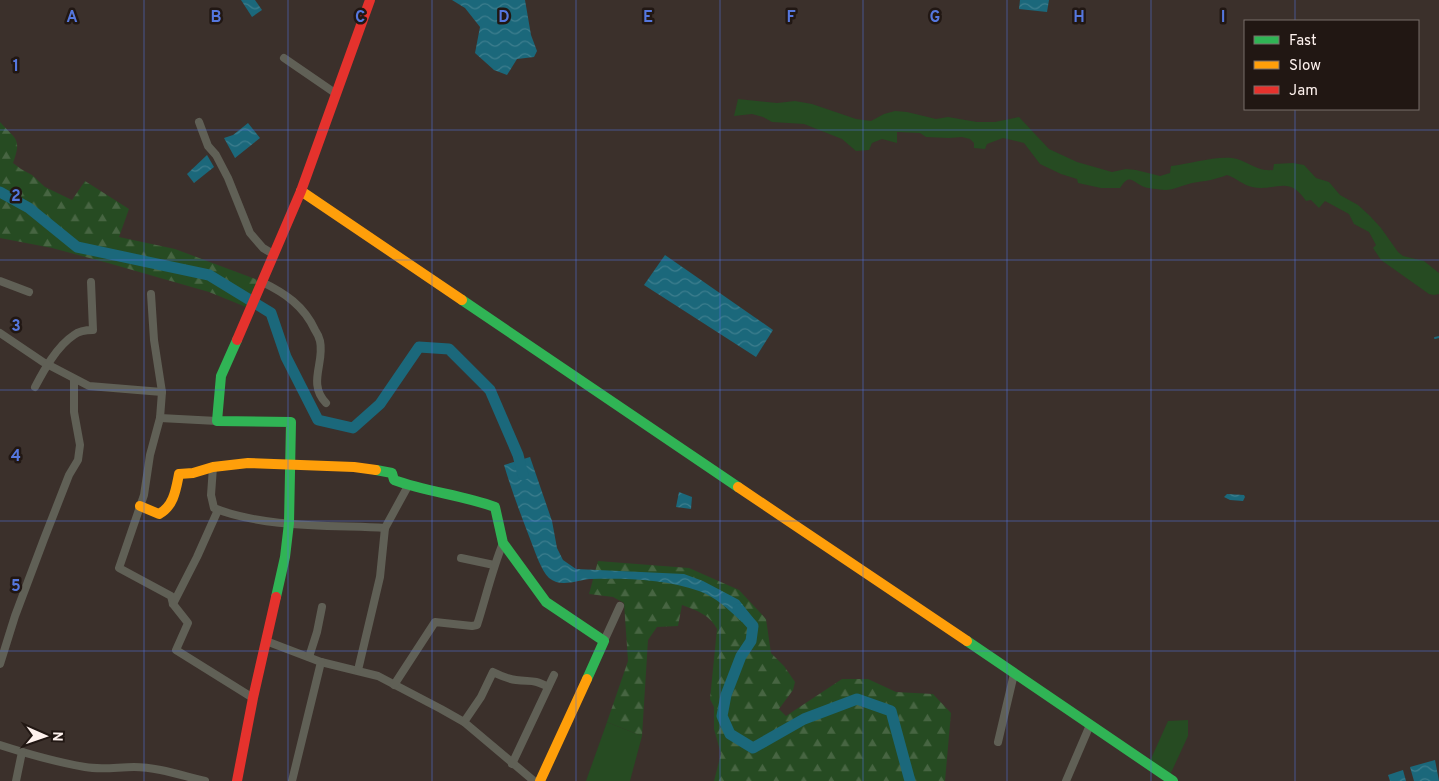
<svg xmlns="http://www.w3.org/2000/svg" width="1439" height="781" font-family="Overpass,sans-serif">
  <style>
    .grass { fill: #264b22 }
    .forest { fill: url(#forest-firs) }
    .water { fill: url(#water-waves) }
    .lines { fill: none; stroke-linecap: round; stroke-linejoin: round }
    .stream { stroke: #1b687b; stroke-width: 2 }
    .river { stroke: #1b687b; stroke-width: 11 }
    .street { stroke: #606056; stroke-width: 8 }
    .fast { stroke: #30b455; stroke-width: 10 }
    .slow { stroke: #ff9f0a; stroke-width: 10 }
    .jam { stroke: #e5322d; stroke-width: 10 }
    .grid { fill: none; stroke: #5577de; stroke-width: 1; stroke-opacity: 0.55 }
    .grid-label { font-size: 16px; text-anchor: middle; font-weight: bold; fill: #5577de; stroke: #211713; stroke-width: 5; stroke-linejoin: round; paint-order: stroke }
  </style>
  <defs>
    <pattern id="forest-firs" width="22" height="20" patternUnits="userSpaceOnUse" patternTransform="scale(1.25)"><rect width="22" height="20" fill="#264b22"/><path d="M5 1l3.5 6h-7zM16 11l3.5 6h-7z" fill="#476542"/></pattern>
    <pattern id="water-waves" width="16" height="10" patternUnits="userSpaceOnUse" patternTransform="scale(1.25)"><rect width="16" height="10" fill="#1b687b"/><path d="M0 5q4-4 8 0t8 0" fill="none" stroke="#3d7e8e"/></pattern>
  </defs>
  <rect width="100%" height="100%" fill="#3b302b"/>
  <g class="grass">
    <path d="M738,99L777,103L795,101L812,104L856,119L871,121L884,114L895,111L907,112L936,119L948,117L977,122H995L1019,117L1049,149L1077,162L1112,172L1126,169L1136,170L1160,176L1170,173L1171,166C1188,164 1215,156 1232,158C1248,160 1255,172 1273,170L1274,164L1293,163L1304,165L1316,178L1329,182L1340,195L1358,205L1370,216L1381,228L1398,252L1403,256L1424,261L1439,273V294L1434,295L1429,294L1381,260L1373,248L1376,245L1369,232L1354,224L1349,214L1325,201L1319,208L1311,200L1306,201C1288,174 1277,192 1252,187C1243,185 1236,178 1227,175C1214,180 1205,181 1192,183C1183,185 1174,190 1165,190C1159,189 1147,189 1142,186C1131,180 1129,174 1120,188H1101L1078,183L1077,179L1061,174L1040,164L1024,143L1003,138L987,144L985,149L974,148V143L970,139L962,137L949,138L926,137L920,133L897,132V143L882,139L872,143L869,150L856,151L842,139L804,124L772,122L763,117L752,114L734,116Z"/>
    <path d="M1188,720V736L1170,775L1150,761L1168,721Z"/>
    <path d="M607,722L642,736L630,781H586Z"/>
  </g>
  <g class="forest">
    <path d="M0,122C16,140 22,138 13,163L21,169L32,175L45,187L72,200L85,181L129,209L119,237L175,249L258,280L246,307L209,292L108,263L52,248L0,238Z"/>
    <path d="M598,561L689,568L739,590L766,619L771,653L784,666L795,682L793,690L779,709L786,716L842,679H868L896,692L933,694L951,713L945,781H714L721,754L714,729V707L710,699L717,629C710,615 696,610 682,605L678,626L657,627L648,640L642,736L607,722L628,661L624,603L613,597L589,594Z"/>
  </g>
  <g class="water">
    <path d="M241,0H255L262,10L252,17Z"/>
    <path d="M452,0H525L531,35L537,51L534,57L517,59L507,75L494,70L475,53L480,27L465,8Z"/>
    <path d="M1020,0H1049L1047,12L1019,9Z"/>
    <path d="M248,123L260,138L235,158L224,138L233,135Z"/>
    <path d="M207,155L214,167L194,183L187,174Z"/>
    <path d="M665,255L773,330L756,357L644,285Z"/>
    <path d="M530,457L552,521L557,548L563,560L576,569L684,574L703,581L739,600L753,618L742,622C729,610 716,597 699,591C666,579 625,578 590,579C577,580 561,588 549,578C541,570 536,554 532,544C522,518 512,492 504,465Z"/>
    <path d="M679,492L692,497L691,509L676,507Z"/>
    <path d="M1227,494L1244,495L1245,497L1243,501L1230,500L1224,497Z"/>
    <path d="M1435,760L1439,781H1414L1410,767Z"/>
    <path d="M1403,770L1406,781H1390L1388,775Z"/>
  </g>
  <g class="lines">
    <path class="stream" d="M1435,338L1439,337"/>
    <g class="river">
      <path d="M0,192L29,208L77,247L209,275L271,313L286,357L318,420L353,428L380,404L419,347L449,349L490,390L518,455L523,475"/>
      <path d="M738,609L753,626L751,641L741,656L726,695L722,716L730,734L753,748L804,719L857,699L891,711L910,781"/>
    </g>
    <g class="street">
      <path d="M284,58L335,93"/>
      <path d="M199,122L208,146L216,155L228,178L250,233L263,248L273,254"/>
      <path d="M0,281L29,292"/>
      <path d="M262,282C285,293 304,306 315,330C317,333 319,337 320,341C325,363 307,383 326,403"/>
      <path d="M151,294L154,340L162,392L160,418L150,455L144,495L119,568L171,596L173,604L188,623L176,650L253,698"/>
      <path d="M0,333L43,362L89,386L162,392"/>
      <path d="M35,387C44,370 57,346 74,335C79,331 86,330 93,330L91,282"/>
      <path d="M160,418L217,421"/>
      <path d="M213,467L211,495L214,508C263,528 332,525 385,528"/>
      <path d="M461,558L494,565"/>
      <path d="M173,604L197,557L218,510"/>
      <path d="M266,641L321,662L378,676L441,709L464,722L534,781"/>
      <path d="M604,641L620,606"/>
      <path d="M309,657L317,632L322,607"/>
      <path d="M0,664L15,616L44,539L69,475L78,460L80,445L74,412V379"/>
      <path d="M358,670L380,577L385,528L408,486"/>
      <path d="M394,685L435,622L472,626L477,625C486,597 492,570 503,543"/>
      <path d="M464,722L481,697L493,672C501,676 508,679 516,680C532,682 533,679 548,687"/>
      <path d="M998,742L1014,674"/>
      <path d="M0,745C28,754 56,762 85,767C101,770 118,767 134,767C158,767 183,776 205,781"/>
      <path d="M512,764L554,675"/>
      <path d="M16,781L22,752"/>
      <path d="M292,781L321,662"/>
      <path d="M1066,781L1090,725"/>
    </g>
    <g class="fast">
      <path d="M462,300L738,487"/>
      <path d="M237,340L221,376L217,421L291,422L289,523L285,557L276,597"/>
      <path d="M376,470L392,473L394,480C427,492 462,495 495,507L503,543L546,602L604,641L587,679"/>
      <path d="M967,641L1173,781"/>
    </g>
    <g class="slow">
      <path d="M301,191L462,300"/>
      <path d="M738,487L967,641"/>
      <path d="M140,506L159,514C174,506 176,489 179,474L193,473L213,467L248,463L354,467L376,470"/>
      <path d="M540,781L587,679"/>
    </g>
    <g class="jam">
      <path d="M237,340L301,191L370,0"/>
      <path d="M237,781L253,698L276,597"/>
    </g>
  </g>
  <path class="grid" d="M144,0V781M288,0V781M432,0V781M576,0V781M720,0V781M863,0V781M1007,0V781M1151,0V781M1295,0V21M1295,109V781M0,130H1439M0,260H1439M0,390H1439M0,521H1439M0,651H1439"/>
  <g class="grid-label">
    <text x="72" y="22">A</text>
    <text x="216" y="22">B</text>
    <text x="360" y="22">C</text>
    <text x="504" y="22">D</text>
    <text x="648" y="22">E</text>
    <text x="791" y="22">F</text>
    <text x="935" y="22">G</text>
    <text x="1079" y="22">H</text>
    <text x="1223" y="22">I</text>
    <text x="16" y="71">1</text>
    <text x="16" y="201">2</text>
    <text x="16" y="331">3</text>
    <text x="16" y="461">4</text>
    <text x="16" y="591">5</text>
  </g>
  <rect x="1244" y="20" width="175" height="90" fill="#211713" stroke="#796f6b"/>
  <rect x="1254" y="36" width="25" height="8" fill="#30b455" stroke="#796f6b"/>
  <text x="1289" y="45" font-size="15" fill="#fef2ee">Fast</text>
  <rect x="1254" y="61" width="25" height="8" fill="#ff9f0a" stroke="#796f6b"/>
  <text x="1289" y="70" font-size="15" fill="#fef2ee">Slow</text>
  <rect x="1254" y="86" width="25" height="8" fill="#e5322d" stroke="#796f6b"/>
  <text x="1289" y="95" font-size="15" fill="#fef2ee">Jam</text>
  <g transform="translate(45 736) rotate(92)" stroke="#211713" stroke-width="4" paint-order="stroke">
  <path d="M0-4L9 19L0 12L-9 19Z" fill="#fef2ee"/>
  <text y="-8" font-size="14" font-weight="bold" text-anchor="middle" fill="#fef2ee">N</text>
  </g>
</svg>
